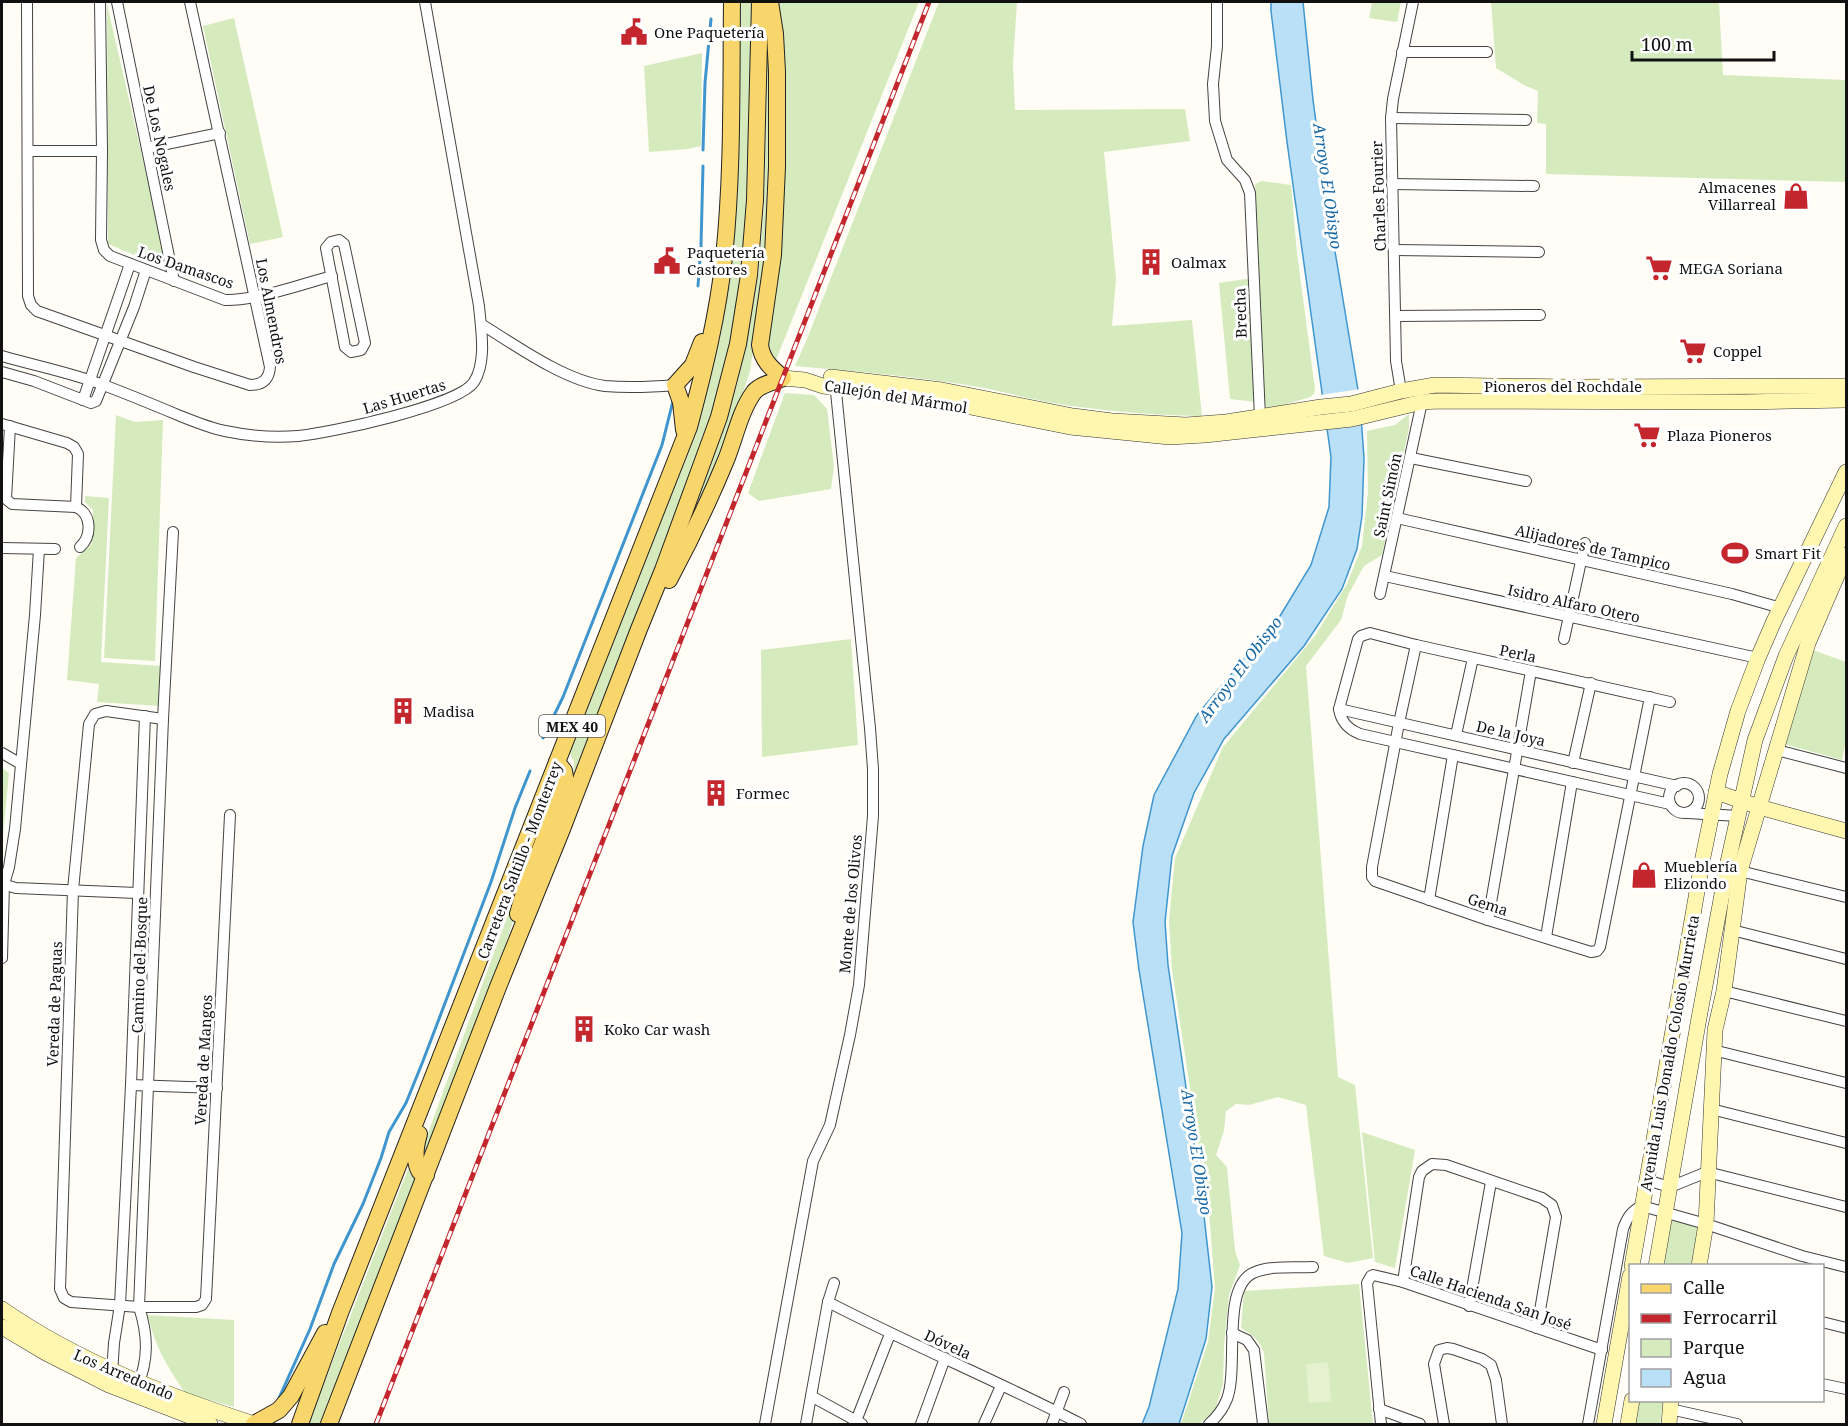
<svg xmlns="http://www.w3.org/2000/svg" width="1848" height="1426" font-family="'Noto Serif',serif">
  <style>
    .green { fill: #d5ebbd }
    .pitch { fill: #e6f2cf }
    .water { fill: #b9e0f7; stroke: #3f96cf; stroke-width: 1.5 }
    .pier { fill: #fffdf5 }
    .lines { fill: none; stroke-linecap: round; stroke-linejoin: round }
    .stream { stroke: #3f96cf; stroke-width: 3 }
    .street-casing { stroke: #444; stroke-width: 12 }
    .secondary-casing { stroke: #333; stroke-width: 16 }
    .primary-casing { stroke: #222; stroke-width: 18 }
    .street { stroke: #fff; stroke-width: 10 }
    .secondary { stroke: #fff6b0; stroke-width: 15 }
    .primary { stroke: #f9d66b; stroke-width: 16 }
    .rail-casing { stroke: #c4262e; stroke-width: 5 }
    .rail { stroke: #fff; stroke-width: 3; stroke-dasharray: 9; stroke-linecap: butt }
    .labels { text-anchor: middle; dominant-baseline: central; stroke-width: 6; stroke-linejoin: round; paint-order: stroke }
    .shield { fill: #fff; stroke: #585858; stroke-width: 1.5 }
    .shield-label { font-size: 14px; font-weight: bold; fill: #111 }
    .poi-label { font-size: 15px; fill: #111; stroke: #fff; text-anchor: start }
    .street-label { font-size: 15px; fill: #111; stroke: #fff }
    .water-label { font-size: 16px; font-style: italic; fill: #1768a6; stroke: #fff }
  </style>
  <rect width="100%" height="100%" fill="#fffdf5"/>
  <g class="green">
    <path d="M738,2H751L748,194L742,289L718,401L673,527L573,775L574,762L569,752L714,359L722,328L730,265Z"/>
    <path d="M776,2H919L776,360L770,356L766,340L778,269L784,197L786,85L782,39Z"/>
    <path d="M939,2H1017L1013,64L1015,110L1185,109L1190,141L1104,152L1116,279L1112,326L1192,320L1202,416C1150,415 1098,411 1047,402C1021,397 994,389 967,385C910,376 852,371 795,366L807,339Z"/>
    <path d="M1372,2H1401L1397,22L1369,18Z"/>
    <path d="M1491,2H1719L1723,75L1846,80V182L1546,174V124L1537,123L1538,91L1524,85L1496,68Z"/>
    <path d="M107,4L168,269L108,244Z"/>
    <path d="M234,18L283,237L250,244L203,26Z"/>
    <path d="M768,22L773,63L766,251L753,351L750,371L738,408L698,507L686,529L725,426L738,381L758,277L764,208Z"/>
    <path d="M702,53L701,146L688,149L649,152L644,66Z"/>
    <path d="M1262,181L1291,185L1297,253L1315,389L1314,394L1310,397L1267,410L1265,403L1230,399L1219,283L1259,277L1255,184Z"/>
    <path d="M785,393L814,395L827,409L834,467L831,489L759,501L748,493Z"/>
    <path d="M1409,414V428L1382,555L1364,566L1348,595L1341,620L1306,666L1338,1077L1355,1085L1373,1258L1348,1263L1324,1256L1306,1105L1278,1097L1249,1105L1236,1104L1226,1111L1224,1131L1216,1155L1227,1167L1235,1251L1240,1265L1229,1295L1224,1345L1223,1384L1215,1410L1199,1424H1181L1208,1342L1215,1288L1209,1212L1172,970L1169,921L1175,858L1223,747L1315,636L1347,584L1362,546L1368,492L1367,431L1395,425Z"/>
    <path d="M116,415L135,422L163,420L155,661L104,658Z"/>
    <path d="M85,496L109,498L101,662L161,666L160,706L97,702L99,684L67,680L76,558L92,544L93,510L85,502Z"/>
    <path d="M851,639L858,745L762,757L761,650Z"/>
    <path d="M1813,650L1846,662V740L1842,760L1784,744Z"/>
    <path d="M2,768L9,773L2,846Z"/>
    <path d="M559,775L522,890L502,958L428,1151L425,1152L423,1151L424,1144Z"/>
    <path d="M1362,1132L1415,1150L1395,1268L1375,1262Z"/>
    <path d="M410,1164V1170L417,1178L321,1424H308Z"/>
    <path d="M1671,1221L1699,1224L1692,1265L1663,1266Z"/>
    <path d="M1359,1284L1373,1424H1269L1264,1353C1260,1340 1252,1335 1241,1328L1244,1291Z"/>
    <path d="M148,1315L234,1320V1407L185,1393C167,1365 155,1348 148,1315Z"/>
    <path d="M1638,1401H1663L1660,1424H1634Z"/>
  </g>
  <path class="pitch" d="M1328,1362L1331,1401L1309,1403L1306,1364Z"/>
  <path class="water" d="M1271,2H1303L1313,100L1327,203L1360,402L1364,458L1362,516L1357,549L1342,589L1304,646L1224,739L1194,793L1172,856L1165,922L1168,965L1201,1189L1212,1287L1206,1339L1179,1424H1142L1149,1407L1178,1289L1182,1233L1139,970L1133,922L1143,846L1154,795L1197,715L1280,616L1311,565L1329,507L1331,457L1287,142L1271,11Z"/>
  <path class="pier" d="M1361,389L1364,424L1324,428L1320,395Z"/>
  <g class="lines">
    <g class="stream">
      <path d="M703,150L705,83L711,19"/>
      <path d="M698,286L701,246L703,166"/>
      <path d="M543,738L563,697L662,445L673,401"/>
      <path d="M279,1398L310,1329L334,1264L363,1204L381,1158L389,1132L406,1103L423,1061L491,882L515,808L530,771"/>
    </g>
    <defs>
      <g id="street">
        <path d="M27,2L28,296L31,305L37,311L194,367L250,385C263,385 269,379 270,367L190,2"/>
        <path d="M100,2L102,151L101,240L104,250L110,256L225,300C255,301 302,284 332,276"/>
        <path d="M117,2L174,281"/>
        <path d="M1217,2V46L1213,84L1215,121L1227,160L1245,180L1250,193L1260,417"/>
        <path d="M1402,52H1487"/>
        <path d="M1391,118L1526,120"/>
        <path d="M147,148L220,133"/>
        <path d="M28,151H102"/>
        <path d="M1392,184L1534,186"/>
        <path d="M339,240L344,244L365,343L361,350L351,352L345,347L326,248L331,242Z"/>
        <path d="M1395,250L1539,252"/>
        <path d="M1396,316L1540,315"/>
        <path d="M481,324C515,345 565,381 605,386C628,388 652,387 675,385"/>
        <path d="M2,356C36,366 73,373 106,386C130,395 154,405 178,415C193,421 210,428 225,431C249,436 274,438 298,436C329,433 458,406 474,382C487,361 481,330 479,306L425,2"/>
        <path d="M2,372L34,381L91,403L96,401L134,307L146,270"/>
        <path d="M1401,391L1396,361L1391,118L1393,99L1413,2"/>
        <path d="M83,400L130,264"/>
        <path d="M2,424L67,443L74,447L78,454L76,507C92,514 92,536 80,547"/>
        <path d="M10,426L6,499L12,504L76,507"/>
        <path d="M1411,458L1526,481"/>
        <path d="M1397,518L1732,594L1781,608"/>
        <path d="M2,548L55,549"/>
        <path d="M1385,576L1758,658"/>
        <path d="M1380,594L1422,402"/>
        <path d="M1564,639L1585,543"/>
        <path d="M1416,645L1399,723L1372,867V877L1375,881L1488,920L1591,952L1597,951L1600,947L1650,697"/>
        <path d="M1339,709L1677,786"/>
        <path d="M163,719L106,711L95,714L89,724L73,890L60,1289L64,1298L71,1302L139,1307H196L202,1305L206,1299L230,815"/>
        <path d="M1456,735L1473,658"/>
        <path d="M1777,750L1846,768"/>
        <path d="M2,753L21,764"/>
        <path d="M1573,763L1591,683"/>
        <circle cx="1684" cy="798" r="15"/>
        <path d="M1670,804L1360,734C1348,729 1341,722 1339,709L1358,639L1361,636L1370,633L1416,645L1670,702"/>
        <path d="M1688,813L1738,816"/>
        <path d="M1740,871L1846,897"/>
        <path d="M2,884L16,888L137,893"/>
        <path d="M1429,900L1453,755"/>
        <path d="M1488,920L1531,671"/>
        <path d="M1732,930L1846,959"/>
        <path d="M1546,937L1572,782"/>
        <path d="M2,958L4,884L9,867L15,829L35,615L39,549"/>
        <path d="M1724,991L1846,1021"/>
        <path d="M1713,1050L1846,1083"/>
        <path d="M131,1085L217,1088"/>
        <path d="M1711,1109L1846,1143"/>
        <path d="M1646,1180L1670,1187L1707,1172L1846,1207"/>
        <path d="M1403,1282L1419,1177L1422,1171L1432,1164L1446,1165L1542,1198L1552,1205L1556,1217L1537,1328"/>
        <path d="M828,1302C911,1345 998,1381 1081,1424"/>
        <path d="M1469,1306L1491,1182"/>
        <path d="M1822,1322L1846,1328"/>
        <path d="M1232,1333L1247,1340L1254,1350L1263,1424"/>
        <path d="M112,1374L114,1343L120,1305L131,1085L145,716"/>
        <path d="M1822,1384L1846,1389"/>
        <path d="M137,1387C149,1360 148,1335 139,1307L163,719L173,532"/>
        <path d="M811,1396L862,1424"/>
        <path d="M1379,1409L1420,1424"/>
        <path d="M1670,1409L1737,1424"/>
        <path d="M856,1421L890,1334"/>
        <path d="M765,1424L813,1161L830,1125L850,1035L859,985L873,816V769L870,728L835,382"/>
        <path d="M806,1424L828,1302L834,1283"/>
        <path d="M921,1424L945,1358"/>
        <path d="M984,1424L1001,1386"/>
        <path d="M1052,1424L1064,1392"/>
        <path d="M1209,1424C1217,1417 1223,1409 1227,1399C1239,1368 1221,1288 1253,1273C1270,1265 1294,1268 1313,1267"/>
        <path d="M1381,1424L1367,1283L1371,1276L1373,1275L1403,1282L1602,1350"/>
        <path d="M1444,1424L1434,1364L1439,1350L1447,1348L1453,1349L1482,1359L1491,1365L1496,1380L1502,1424"/>
        <path d="M1588,1424L1623,1229C1627,1218 1631,1211 1642,1206L1706,1224L1802,1256L1846,1267"/>
      </g>
      <g id="secondary">
        <path d="M831,377L942,390L1073,416L1112,421L1186,425L1226,422L1321,407L1351,404L1401,391L1435,385L1567,387L1846,386"/>
        <path d="M783,378L805,380L823,386L899,395L941,401L1070,427L1170,437L1205,435L1352,419L1422,402L1438,401L1745,402L1846,400"/>
        <path d="M1716,792L1759,807L1846,831"/>
        <path d="M1632,1266L1703,857L1720,774L1738,711L1758,658L1774,621L1846,472"/>
        <path d="M1656,1266L1699,1018L1728,862L1755,740L1786,656L1846,526"/>
        <path d="M1699,1266L1706,1224L1715,1030L1724,991L1740,871L1808,643L1846,555"/>
        <path d="M2,1309C78,1362 166,1395 254,1424"/>
        <path d="M2,1327L46,1353L109,1385L210,1424"/>
        <path d="M1604,1424L1630,1276"/>
        <path d="M1628,1424L1632,1400"/>
        <path d="M1669,1424L1671,1400"/>
      </g>
      <g id="primary">
        <path d="M684,430L681,402L675,385L693,365L702,342"/>
        <path d="M669,580C690,541 709,501 726,460C735,438 740,411 754,392C761,384 774,382 783,378C771,368 762,360 760,345L773,255L777,167V72L775,34L770,2"/>
        <path d="M518,914L525,889L566,783L564,771L557,762"/>
        <path d="M419,1134C415,1147 413,1160 420,1172L426,1175"/>
        <path d="M254,1424L279,1410L291,1396L325,1333"/>
        <path d="M300,1424L340,1313L689,427C704,371 718,314 724,257C733,172 731,86 732,2"/>
        <path d="M329,1424L498,987L562,829L639,629L663,570L719,417L738,344L749,275L755,200L760,2"/>
      </g>
    </defs>
    <use href="#street" class="street-casing"/>
    <use href="#secondary" class="secondary-casing"/>
    <use href="#primary" class="primary-casing"/>
    <use href="#street" class="street"/>
    <use href="#secondary" class="secondary"/>
    <use href="#primary" class="primary"/>
    <defs>
      <path id="rail" d="M376,1424L929,2"/>
    </defs>
    <use href="#rail" class="rail-casing"/>
    <use href="#rail" class="rail"/>
  </g>
  <defs>
    <symbol id="civic-bare" viewBox="-9 -9 18 18"><path d="M-.6-6.5H3V-4.5H.6V-3L4-1V1h2V6H-6V1h2V-1L-.6-3ZM-1.2 2.5V6h2.4V2.5Z" fill="#c4262e" stroke="#fff" stroke-width="2.5" paint-order="stroke"/></symbol>
    <symbol id="shop-bare" viewBox="-9 -9 18 18"><path d="M-5-2.5h2.3a2.7 3.5 0 0 1 5.4 0H5L5.5 6h-11ZM-1.5-2.5h3a1.5 2.3 0 0 0-3 0Z" fill="#c4262e" stroke="#fff" stroke-width="2.5" paint-order="stroke"/></symbol>
    <symbol id="building-bare" viewBox="-9 -9 18 18"><path d="M-4-6H4V6H1V3H-1V6H-4ZM-2.5-4.3h1.7v1.8h-1.7ZM.8-4.3h1.7v1.8H.8ZM-2.5-1h1.7V.8h-1.7ZM.8-1h1.7V.8H.8Z" fill="#c4262e" stroke="#fff" stroke-width="2.5" paint-order="stroke"/></symbol>
    <symbol id="supermarket-bare" viewBox="-9 -9 18 18"><path d="M-6-5.5h2.5l.6 2H6L4.5 2H-2.5L-4.4-4H-6ZM-1.5 3.2a1.3 1.3 0 1 0 .1 0ZM3 3.2a1.3 1.3 0 1 0 .1 0Z" fill="#c4262e" stroke="#fff" stroke-width="2.5" paint-order="stroke"/></symbol>
    <symbol id="stadium-bare" viewBox="-9 -9 18 18"><path d="M0-5a6.5 5 0 1 0 0 10a6.5 5 0 1 0 0-10ZM-3.5-1.8h7v3.6h-7Z" fill="#c4262e" stroke="#fff" stroke-width="2.5" paint-order="stroke"/></symbol>
  </defs>
  <g fill-rule="evenodd">
    <use href="#civic-bare" x="615" y="13" width="38" height="38"/>
    <use href="#shop-bare" x="1777" y="177" width="38" height="38"/>
    <use href="#civic-bare" x="648" y="242" width="38" height="38"/>
    <use href="#building-bare" x="1132" y="243" width="38" height="38"/>
    <use href="#supermarket-bare" x="1640" y="249" width="38" height="38"/>
    <use href="#supermarket-bare" x="1674" y="332" width="38" height="38"/>
    <use href="#supermarket-bare" x="1628" y="416" width="38" height="38"/>
    <use href="#stadium-bare" x="1716" y="534" width="38" height="38"/>
    <use href="#building-bare" x="384" y="692" width="38" height="38"/>
    <use href="#building-bare" x="697" y="774" width="38" height="38"/>
    <use href="#shop-bare" x="1625" y="856" width="38" height="38"/>
    <use href="#building-bare" x="565" y="1010" width="38" height="38"/>
  </g>
  <g class="labels">
    <rect class="shield" x="539" y="715" width="66" height="22" rx="4.5"/>
    <g class="shield-label">
      <text x="572" y="726">MEX 40</text>
    </g>
    <g class="poi-label">
      <text x="654" y="32">One Paquetería</text>
      <text x="1776" y="187" text-anchor="end">Almacenes<tspan x="1776" dy="17">Villarreal</tspan></text>
      <text x="687" y="252">Paquetería<tspan x="687" dy="17">Castores</tspan></text>
      <text x="1171" y="262">Oalmax</text>
      <text x="1679" y="268">MEGA Soriana</text>
      <text x="1713" y="351">Coppel</text>
      <text x="1667" y="435">Plaza Pioneros</text>
      <text x="1755" y="553">Smart Fit</text>
      <text x="423" y="711">Madisa</text>
      <text x="736" y="793">Formec</text>
      <text x="1664" y="866">Mueblería<tspan x="1664" dy="17">Elizondo</tspan></text>
      <text x="604" y="1029">Koko Car wash</text>
    </g>
    <g class="street-label">
      <text transform="translate(160 138) rotate(78)">De Los Nogales</text>
      <text transform="translate(1378 196) rotate(-92)">Charles Fourier</text>
      <text transform="translate(186 267) rotate(19)">Los Damascos</text>
      <text transform="translate(272 311) rotate(79)">Los Almendros</text>
      <text transform="translate(1240 313) rotate(-92)">Brecha</text>
      <text x="1563" y="386">Pioneros del Rochdale</text>
      <text transform="translate(404 396) rotate(-17)">Las Huertas</text>
      <text transform="translate(896 396) rotate(9)">Callejón del Mármol</text>
      <text transform="translate(1387 495) rotate(-78)">Saint Simón</text>
      <text transform="translate(1593 547) rotate(13)">Alijadores de Tampico</text>
      <text transform="translate(1574 603) rotate(12)">Isidro Alfaro Otero</text>
      <text transform="translate(1518 653) rotate(12)">Perla</text>
      <text transform="translate(1511 733) rotate(13)">De la Joya</text>
      <text transform="translate(519 860) rotate(-69)">Carretera Saltillo - Monterrey</text>
      <text transform="translate(850 904) rotate(-85)">Monte de los Olivos</text>
      <text transform="translate(1488 904) rotate(18)">Gema</text>
      <text transform="translate(139 965) rotate(-88)">Camino del Bosque</text>
      <text transform="translate(54 1004) rotate(-88)">Vereda de Paguas</text>
      <text transform="translate(1669 1053) rotate(-80)">Avenida Luis Donaldo Colosio Murrieta</text>
      <text transform="translate(203 1060) rotate(-87)">Vereda de Mangos</text>
      <text transform="translate(1491 1297) rotate(19)">Calle Hacienda San José</text>
      <text transform="translate(948 1344) rotate(25)">Dóvela</text>
      <text transform="translate(124 1374) rotate(23)">Los Arredondo</text>
    </g>
    <g class="water-label">
      <text transform="translate(1328 186) rotate(82)">Arroyo El Obispo</text>
      <text transform="translate(1240 669) rotate(-53)">Arroyo El Obispo</text>
      <text transform="translate(1197 1152) rotate(81)">Arroyo El Obispo</text>
    </g>
  </g>
  <rect width="1848" height="1426" fill="none" stroke="#111111" stroke-width="6"/>
  <rect x="1629" y="1264" width="195" height="138" fill="#ffffff" stroke="#a0a0a0" stroke-width="1.5"/>
  <rect x="1641" y="1284" width="30" height="9" fill="#f9d66b" stroke="#a0a0a0" stroke-width="1.5"/>
  <text x="1683" y="1294" font-size="18" fill="#111111">Calle</text>
  <rect x="1641" y="1314" width="30" height="9" fill="#c4262e" stroke="#a0a0a0" stroke-width="1.5"/>
  <text x="1683" y="1324" font-size="18" fill="#111111">Ferrocarril</text>
  <rect x="1641" y="1339" width="30" height="18" fill="#d5ebbd" stroke="#a0a0a0" stroke-width="1.5"/>
  <text x="1683" y="1354" font-size="18" fill="#111111">Parque</text>
  <rect x="1641" y="1369" width="30" height="18" fill="#b9e0f7" stroke="#a0a0a0" stroke-width="1.5"/>
  <text x="1683" y="1384" font-size="18" fill="#111111">Agua</text>
  <path d="M1632 51v9h142v-9" fill="none" stroke="#111111" stroke-width="3"/>
  <text x="1641" y="51" font-size="18" fill="#111111" stroke="#ffffff" stroke-width="4.5" paint-order="stroke">100 m</text>
</svg>
